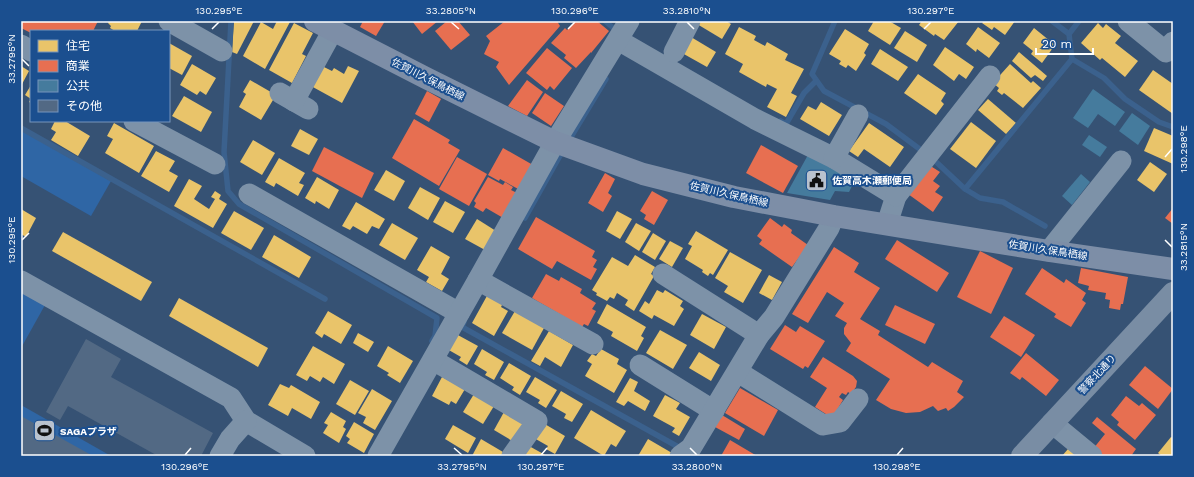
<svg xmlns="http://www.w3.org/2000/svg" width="1194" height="477" font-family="'Work Sans','Noto Sans JP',sans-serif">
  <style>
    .green { fill: #2f66a5 }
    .homes { fill: #e9c46a }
    .shops { fill: #e76f51 }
    .public { fill: #457b9d }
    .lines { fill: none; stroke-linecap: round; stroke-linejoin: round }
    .stream { stroke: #3b618d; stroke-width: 5.5 }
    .building { fill: #526984 }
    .street { stroke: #7d92a8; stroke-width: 21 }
    .secondary { stroke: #798da4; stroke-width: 22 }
    .primary { stroke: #7d8ea7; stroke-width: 22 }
    .ticks { fill: none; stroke: #fff; stroke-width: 1.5 }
    .labels { text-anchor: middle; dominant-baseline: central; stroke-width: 4; stroke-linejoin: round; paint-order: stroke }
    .street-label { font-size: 10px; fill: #fff; stroke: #1b4f8f }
    .poi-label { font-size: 10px; font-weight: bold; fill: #fff; stroke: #1b4f8f; text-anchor: start }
    .neatline { fill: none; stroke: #fff; stroke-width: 1.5 }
    .ticks-label { font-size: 10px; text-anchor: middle; fill: #fff }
  </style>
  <rect width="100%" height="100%" fill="#365274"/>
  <g class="green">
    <path d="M21,130L111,181L91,216L21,176Z"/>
    <path d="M21,291L45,305L21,348Z"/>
    <path d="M21,405L111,456H21Z"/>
  </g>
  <g class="homes">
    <path d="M109,21H142L137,31H115L110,28L111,26L108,23Z"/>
    <path d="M234,21H254L237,54L232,52Z"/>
    <path d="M277,21H287L290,22L265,69L243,56L261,22L273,29Z"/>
    <path d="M699,21H726L731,24L722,39L697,24Z"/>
    <path d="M874,21H889L901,28L890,45L868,31Z"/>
    <path d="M922,21H959L944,40L935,34L934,36L919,25Z"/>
    <path d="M984,21H1015L1005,35L994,27L992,30L982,23Z"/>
    <path d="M294,23L313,33L302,54L306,56L292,83L269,70Z"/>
    <path d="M1098,23L1103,28L1106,24L1121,36L1115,43L1138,61L1125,77L1102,58L1100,60L1081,43Z"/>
    <path d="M739,27L756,36L754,40L765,46L767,42L788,54L785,60L804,69L791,93L797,96L786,117L767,107L777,89L767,84L766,87L739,72L743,64L725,54Z"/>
    <path d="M978,27L1000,43L989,58L977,49L976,52L966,44Z"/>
    <path d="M1034,28L1055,45L1042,63L1031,54L1033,51L1023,43Z"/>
    <path d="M845,29L869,44L864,53L866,55L856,71L848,65L846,68L839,64L841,61L829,54Z"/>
    <path d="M905,31L927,45L917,62L894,48Z"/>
    <path d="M691,37L716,52L707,67L682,53Z"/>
    <path d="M169,43L192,56L182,75L169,68Z"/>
    <path d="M945,47L974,67L966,79L959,74L954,81L933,65Z"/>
    <path d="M880,49L908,67L898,81L871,64Z"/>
    <path d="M1019,52L1047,76L1043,81L1035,75L1031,78L1012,61Z"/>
    <path d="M192,64L216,78L206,95L200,91L197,95L180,85Z"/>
    <path d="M1010,64L1031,83L1033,81L1041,88L1023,108L1004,93L1002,95L997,91L999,88L993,83Z"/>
    <path d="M21,66L29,71L21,86Z"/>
    <path d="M322,66L332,71L334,68L344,74L348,66L359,71L342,103L311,86Z"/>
    <path d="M1153,70L1173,84V114L1139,90Z"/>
    <path d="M918,74L946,93L941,101L944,104L936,115L904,93Z"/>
    <path d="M250,80L276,95L261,120L239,107L246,94L243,92Z"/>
    <path d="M31,85V103L29,102L31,99L25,95Z"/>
    <path d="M184,96L212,112L201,132L172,116Z"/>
    <path d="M988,99L1016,123L1006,134L978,110Z"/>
    <path d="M821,102L842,115L829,136L800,119L808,106L816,110Z"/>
    <path d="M55,121H65L90,136L78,156L51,140L56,132L51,129Z"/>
    <path d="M971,122L996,141L976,168L950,149Z"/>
    <path d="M114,123L154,146L139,173L105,153L113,139L107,136Z"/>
    <path d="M869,123L904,147L890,167L864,149L858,157L849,151Z"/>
    <path d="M1154,128L1173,136V164L1144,151Z"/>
    <path d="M300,129L318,139L309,155L291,146Z"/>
    <path d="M253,140L275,153L262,175L240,162Z"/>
    <path d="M156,151L175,161L169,171L178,176L169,192L141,176Z"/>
    <path d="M279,158L305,173L299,183L304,185L298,196L276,183L274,187L265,182Z"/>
    <path d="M1150,162L1167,174L1154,192L1137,180Z"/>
    <path d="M386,170L405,181L394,201L374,190Z"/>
    <path d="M317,177L339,190L329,209L316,201L315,204L305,198Z"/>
    <path d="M189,179L202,186L194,199L209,209L215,199L211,197L215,191L221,195L219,199L227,204L213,228L174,206Z"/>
    <path d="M420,187L440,198L428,220L408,208Z"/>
    <path d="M445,201L465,212L453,233L433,222Z"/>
    <path d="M356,202L385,219L379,229L372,226L367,234L353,226L350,230L342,226Z"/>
    <path d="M21,209L36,218L26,237L21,234Z"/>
    <path d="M234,211L264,228L251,250L221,233Z"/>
    <path d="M617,211L632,219L620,239L606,231Z"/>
    <path d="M477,219L496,231L485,250L465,239Z"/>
    <path d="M392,223L418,238L405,260L379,245Z"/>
    <path d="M636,223L651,231L639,251L625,242Z"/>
    <path d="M696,231L728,250L713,275L710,273L708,276L702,272L703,270L685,259L692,246L688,244Z"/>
    <path d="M63,232L152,282L141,301L52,251Z"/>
    <path d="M653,233L666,241L655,260L642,252Z"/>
    <path d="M274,235L311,257L299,278L262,257Z"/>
    <path d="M670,241L683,248L672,267L659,259Z"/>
    <path d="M431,246L450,257L441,274L449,279L442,291L426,282L429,277L417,270Z"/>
    <path d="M730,252L762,270L743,303L724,292L728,286L715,278Z"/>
    <path d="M635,255L655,267L651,274L654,276L634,311L625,305L628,300L617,293L614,299L610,297L607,301L596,295L597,293L592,290L612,257L628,266Z"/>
    <path d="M769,275L782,282L772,300L759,293Z"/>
    <path d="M657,290L663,293L665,290L683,301L680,306L684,309L674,326L654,315L652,319L639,311L645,301L649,304Z"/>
    <path d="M488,294L503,303L501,307L508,311L494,336L472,323Z"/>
    <path d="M179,298L268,348L258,367L169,316Z"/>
    <path d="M607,304L646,327L641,336L644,338L637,351L611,336L613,332L597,323Z"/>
    <path d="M328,311L352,325L341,344L324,334L322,338L315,333Z"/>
    <path d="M515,311L544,328L532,350L502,333Z"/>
    <path d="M702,314L726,327L714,349L690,335Z"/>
    <path d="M660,330L687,345L673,369L646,353Z"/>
    <path d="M549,331L573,345L561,367L545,357L540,366L531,361Z"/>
    <path d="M358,333L374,342L368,352L353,343Z"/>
    <path d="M456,334L478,346L467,365L459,360L461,357L447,349Z"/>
    <path d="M313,346L345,364L334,384L323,377L320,382L310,376L307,381L296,375Z"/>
    <path d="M388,346L413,361L400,383L387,375L389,373L377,366Z"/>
    <path d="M482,349L504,362L494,380L485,375L487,372L474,364Z"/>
    <path d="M601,349L619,359L617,364L627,370L614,393L585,376L592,364L587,361L592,354L596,356Z"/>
    <path d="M699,352L720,365L711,381L689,368Z"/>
    <path d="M509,363L531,376L520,395L512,390L514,387L500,378Z"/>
    <path d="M442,377L465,389L456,404L451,401L449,405L432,396Z"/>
    <path d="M535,377L557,390L546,408L538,403L540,400L526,392Z"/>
    <path d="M630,378L638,382L634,391L650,401L645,411L628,401L624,406L616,402Z"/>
    <path d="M350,380L369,391L355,415L336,404Z"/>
    <path d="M280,384L289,388L291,385L320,402L311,419L292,408L288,416L268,405Z"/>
    <path d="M372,389L392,401L375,430L363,423L366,417L358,413Z"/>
    <path d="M561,391L583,404L572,422L564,418L566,414L552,406Z"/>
    <path d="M474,394L494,406L483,424L463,412Z"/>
    <path d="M665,395L680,403L676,409L690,417L679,436L672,432L675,428L653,416Z"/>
    <path d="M591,410L626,431L616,447L611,444L604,456L574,438Z"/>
    <path d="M331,412L346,421L343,427L346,429L339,443L323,433L328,425L324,423Z"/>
    <path d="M504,412L524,424L514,442L494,430Z"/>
    <path d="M354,422L374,434L364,453L347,443L350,439L346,436Z"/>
    <path d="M543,423L565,436L555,454L546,449L548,446L534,438Z"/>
    <path d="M453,425L476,438L468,453L445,439Z"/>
    <path d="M1171,437L1173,438V456H1162L1158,453Z"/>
    <path d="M481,439L503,452L501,456H472Z"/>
    <path d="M648,439L672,453L671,456H638Z"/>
    <path d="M529,446L547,456H523Z"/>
    <path d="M1068,449L1077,456H1062Z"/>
  </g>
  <g class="shops">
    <path d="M21,21H98L93,31H31V33L21,28Z"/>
    <path d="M363,21H385L376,36L360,27Z"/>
    <path d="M412,21H438L422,34Z"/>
    <path d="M447,21H458L470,35L451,50L435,31Z"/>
    <path d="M505,21H557L560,26L509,85L496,67L499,62L484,54L490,41L486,36Z"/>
    <path d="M575,21H597L609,31L591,53V52L576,68L564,58L566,55L551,43L565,28L567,30Z"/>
    <path d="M547,48L572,68L554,90L550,86L547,90L526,73Z"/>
    <path d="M527,80L543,92L527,116L508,106Z"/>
    <path d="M427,91L441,99L429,122L415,114Z"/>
    <path d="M545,93L564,106L551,126L532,113Z"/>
    <path d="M414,119L450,140L448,143L460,150L439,186L392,158Z"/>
    <path d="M761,145L798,166L783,193L746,173Z"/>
    <path d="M324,147L374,173L362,198L312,171Z"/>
    <path d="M503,148L533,165L520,190L500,179L499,181L488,175Z"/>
    <path d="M457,157L487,174L469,206L439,189Z"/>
    <path d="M929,165L940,172L933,181L940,186L935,192L943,197L933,212L908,194Z"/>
    <path d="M605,173L615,179L608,193L612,196L603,212L588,203Z"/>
    <path d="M488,177L503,185L505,182L513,187L511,190L519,194L505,219L486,208L483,212L474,207L476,203L474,201Z"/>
    <path d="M652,191L668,200L654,225L644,219L646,215L640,211Z"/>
    <path d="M1173,208V224L1165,218Z"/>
    <path d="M536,217L595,251L592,257L597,260L593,267L597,269L591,280L557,261L552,269L518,249Z"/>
    <path d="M770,218L782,227L784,224L792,230L791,233L808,245L792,267L759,244L762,240L757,236Z"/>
    <path d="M897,240L949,273L937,292L885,259Z"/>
    <path d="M834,247L859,263L854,272L880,288L860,319L880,331L878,335L928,367L932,362L963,381L957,392L964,397L954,407L948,411L946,408L938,411L933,406L920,412L906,413L891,409L876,400L890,379L846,351L851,343L844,334V328L847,323L835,316L844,303L827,292L808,323L792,314Z"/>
    <path d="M980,251L1013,268L991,314L957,297Z"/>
    <path d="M1042,268L1064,283L1066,279L1086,293L1082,300L1086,303L1071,327L1054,317L1056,314L1025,294Z"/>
    <path d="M1081,268L1128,277L1123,304H1121L1120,310L1109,308L1110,300L1105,299L1106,293L1088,290L1089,286L1078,283Z"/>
    <path d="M546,274L559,281L561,277L582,289L580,293L596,303L592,309L596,311L588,326L584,324L582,327L532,298Z"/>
    <path d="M895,305L935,324L925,344L885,325Z"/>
    <path d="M1004,316L1035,335L1021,357L990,337Z"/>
    <path d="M785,325L796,332L800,326L825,341L808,368L805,366L803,369L770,349Z"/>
    <path d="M1026,353L1059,380L1046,396L1022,377L1020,380L1010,373Z"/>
    <path d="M823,357L853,376L857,381L856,387L851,394L848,392L846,395L842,393L839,397L843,400L832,418L815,407L827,388L810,377Z"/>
    <path d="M1145,366L1173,389L1158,409L1129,385Z"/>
    <path d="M740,388L778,410L764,436L725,413Z"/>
    <path d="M1126,396L1139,406L1142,403L1156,415L1135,440L1117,425L1119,422L1111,415Z"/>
    <path d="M722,415L745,429L739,440L715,427Z"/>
    <path d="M1097,417L1136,449L1131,456H1111L1109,455L1108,456H1102L1093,449L1105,434L1092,423Z"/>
    <path d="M730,440L757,456H721Z"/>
  </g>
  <g class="public">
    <path d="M1093,89L1125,112L1115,126L1098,114L1088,128L1073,118Z"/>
    <path d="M1132,113L1150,126L1138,145L1119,131Z"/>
    <path d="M1089,135L1107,147L1100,157L1082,145Z"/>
    <path d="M809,153L856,178L849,192L835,191L830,200L787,193Z"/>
    <path d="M1081,174L1090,182L1072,205L1062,196Z"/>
  </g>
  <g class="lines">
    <g class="stream">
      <path d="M231,21L224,152L228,191L239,204L437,318L435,336L432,341"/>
      <path d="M605,21L618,32"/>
      <path d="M835,21L812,74L824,91L886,124L933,159L965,189L980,198L1003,202L1045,226"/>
      <path d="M1052,21L1069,34L1072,59L1104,78L1125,99L1159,122L1173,127"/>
      <path d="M1069,34L1079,21"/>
      <path d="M781,121L786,124L804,93L816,81"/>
      <path d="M21,128L325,299"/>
      <path d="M571,137L606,79"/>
      <path d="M965,189L1072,59"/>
      <path d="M525,218L561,154"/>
      <path d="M464,322L462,327L682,449"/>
    </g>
  </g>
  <g class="building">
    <path d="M86,339L121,359L111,377L213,433L201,456H158L68,406L60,420L46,412Z"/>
    <path d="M21,416L93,456H21Z"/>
  </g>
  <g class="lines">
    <g class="street">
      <path d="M169,21L222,51"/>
      <path d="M1128,21L1166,52L1173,42"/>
      <path d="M618,40L755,119L834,158L896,196L887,224"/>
      <path d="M21,45L31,51"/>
      <path d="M674,52L690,21"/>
      <path d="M280,93L308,109"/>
      <path d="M294,101L333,30"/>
      <path d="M134,121L215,164"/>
      <path d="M834,158L858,115"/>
      <path d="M249,194L459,313"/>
      <path d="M896,196L990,76"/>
      <path d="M1049,251L1121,161"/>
      <path d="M663,274L759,335"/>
      <path d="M478,280L593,344"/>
      <path d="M21,281L231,398L246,421L305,456"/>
      <path d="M433,360L537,421L512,456"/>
      <path d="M640,365L714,411"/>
      <path d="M738,372L823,425L840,422L858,399"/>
      <path d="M1052,423L1092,456"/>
      <path d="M220,456L230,439L246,421"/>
      <path d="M378,456L478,280L555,142L629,21"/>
      <path d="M680,456L691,448L759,335L774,317L829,228L834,216"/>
    </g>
    <path class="secondary" d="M1022,456L1173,293"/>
    <path class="primary" d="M315,21L426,78L555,142L643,174L734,197L834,216L1049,251L1173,269"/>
  </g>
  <path class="ticks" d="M451,22L459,29M687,22L694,29M212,29L219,22M568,29L575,22M924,29L931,22M22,59L29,66M1165,157L1172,149M22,240L29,233M1165,240L1172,247M454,448L462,455M690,448L697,455M185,455L191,448M541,455L547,448M897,455L903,448"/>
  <defs>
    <symbol id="civic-square" viewBox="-11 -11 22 22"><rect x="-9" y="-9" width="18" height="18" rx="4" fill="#b9c2ce" stroke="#1b4f8f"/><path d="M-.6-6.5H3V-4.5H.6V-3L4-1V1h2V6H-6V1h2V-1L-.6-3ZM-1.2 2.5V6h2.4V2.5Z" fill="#111"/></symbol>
    <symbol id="stadium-square" viewBox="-11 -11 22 22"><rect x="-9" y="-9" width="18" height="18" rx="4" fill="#b9c2ce" stroke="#1b4f8f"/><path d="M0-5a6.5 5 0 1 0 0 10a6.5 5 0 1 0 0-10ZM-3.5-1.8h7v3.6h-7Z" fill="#111"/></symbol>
  </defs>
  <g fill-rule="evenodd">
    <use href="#civic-square" x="804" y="168" width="25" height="25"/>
    <use href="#stadium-square" x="32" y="418" width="25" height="25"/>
  </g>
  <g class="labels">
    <g class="street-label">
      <text transform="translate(428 79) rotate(27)">佐賀川久保鳥栖線</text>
      <text transform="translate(729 194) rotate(13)">佐賀川久保鳥栖線</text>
      <text transform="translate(1048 250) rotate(9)">佐賀川久保鳥栖線</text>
      <text transform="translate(1097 374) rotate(-47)">警察北通り</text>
    </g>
    <g class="poi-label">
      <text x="832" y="180">佐賀高木瀬郵便局</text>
      <text x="60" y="431">SAGAプラザ</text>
    </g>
  </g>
  <rect width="1194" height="477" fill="none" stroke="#1b4f8f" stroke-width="44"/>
  <rect x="30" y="30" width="140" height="92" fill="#1b4f8f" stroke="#7695bc"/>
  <rect x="38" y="40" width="20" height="12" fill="#e9c46a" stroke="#7695bc"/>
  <text x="66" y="50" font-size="12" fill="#ffffff">住宅</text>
  <rect x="38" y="60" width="20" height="12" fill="#e76f51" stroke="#7695bc"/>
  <text x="66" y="70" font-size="12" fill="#ffffff">商業</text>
  <rect x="38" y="80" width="20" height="12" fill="#457b9d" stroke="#7695bc"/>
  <text x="66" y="90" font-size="12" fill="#ffffff">公共</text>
  <rect x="38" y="100" width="20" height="12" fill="#526984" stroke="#7695bc"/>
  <text x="66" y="110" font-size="12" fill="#ffffff">その他</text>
  <path d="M1036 48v6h57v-6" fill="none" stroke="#ffffff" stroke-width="2"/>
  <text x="1042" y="48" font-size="12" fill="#ffffff" stroke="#1b4f8f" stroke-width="3" paint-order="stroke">20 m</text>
  <rect x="22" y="22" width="1150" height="433" class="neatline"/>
  <g class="ticks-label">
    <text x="219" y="14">130.295°E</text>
    <text x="451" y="14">33.2805°N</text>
    <text x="575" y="14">130.296°E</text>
    <text x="687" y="14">33.2810°N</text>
    <text x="931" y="14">130.297°E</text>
    <text transform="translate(11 59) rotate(-90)" y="4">33.2795°N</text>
    <text transform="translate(1183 149) rotate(-90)" y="4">130.298°E</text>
    <text transform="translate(11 240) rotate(-90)" y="4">130.295°E</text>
    <text transform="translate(1183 247) rotate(-90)" y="4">33.2815°N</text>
    <text x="185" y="470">130.296°E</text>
    <text x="462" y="470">33.2795°N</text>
    <text x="541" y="470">130.297°E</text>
    <text x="697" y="470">33.2800°N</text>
    <text x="897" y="470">130.298°E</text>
  </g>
</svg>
